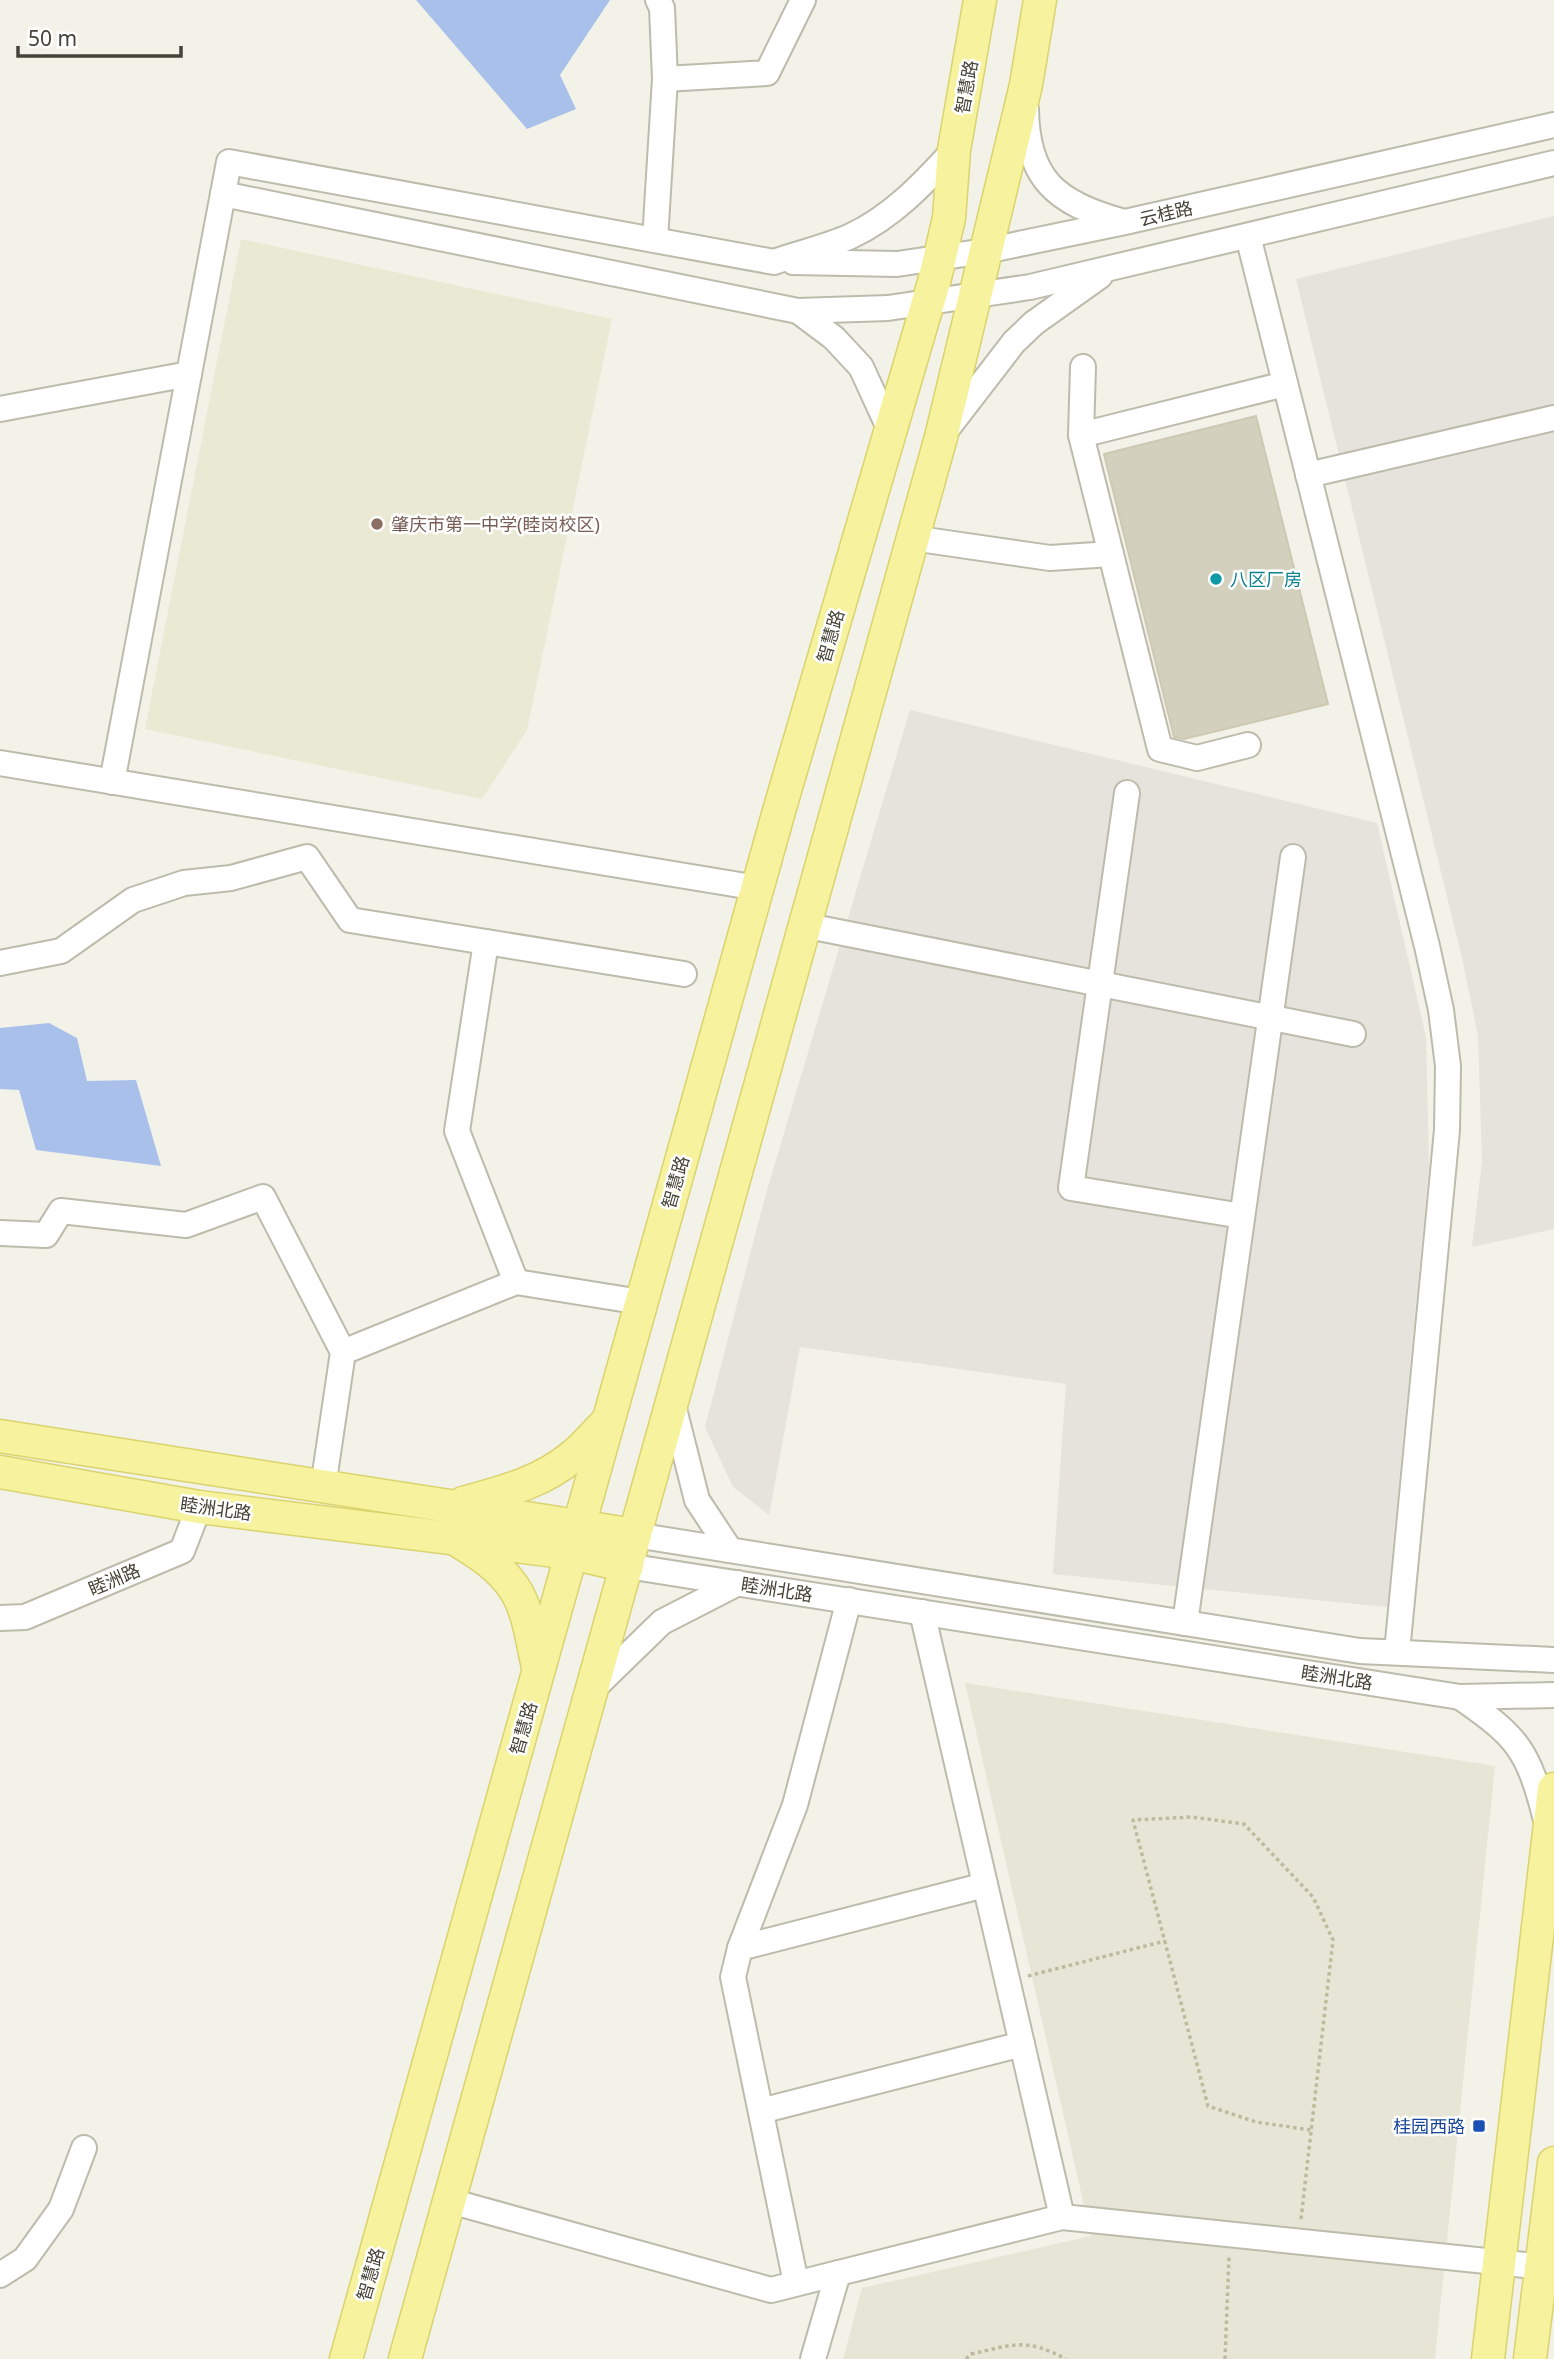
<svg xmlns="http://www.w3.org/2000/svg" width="1554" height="2359" font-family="'Noto Sans','Noto Sans SC',sans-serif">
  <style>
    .residential { fill: #e6e5d6 }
    .industrial { fill: #e5e3dc }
    .education { fill: #eae9d3 }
    .water { fill: #a9c0ea }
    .building { fill: #d3d0be; stroke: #cdc9b2; stroke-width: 2 }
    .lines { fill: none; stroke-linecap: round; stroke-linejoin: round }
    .minor-casing { stroke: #bdbbab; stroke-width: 28 }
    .major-casing { stroke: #dad36e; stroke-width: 35 }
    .path { stroke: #beba9d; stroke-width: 3.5; stroke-dasharray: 3.5 3.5; stroke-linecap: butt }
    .minor { stroke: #fff; stroke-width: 24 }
    .major { stroke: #f6f29d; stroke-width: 32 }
    .education-dot { fill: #8d6e63; stroke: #fff; stroke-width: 2.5 }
    .culture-dot { fill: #0f9aa8; stroke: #fff; stroke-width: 2.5 }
    .transit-dot { fill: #1a4fb4; stroke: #fff; stroke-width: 2.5 }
    .labels { text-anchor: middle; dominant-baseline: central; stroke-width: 5; stroke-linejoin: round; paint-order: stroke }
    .street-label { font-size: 18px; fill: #454337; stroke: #fff }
    .education-label { font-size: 18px; fill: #785e54; stroke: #fff; text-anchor: start }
    .culture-label { font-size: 18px; fill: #0d838f; stroke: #fff; text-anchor: start }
    .transit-label { font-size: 18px; fill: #164399; stroke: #fff; text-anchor: end }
  </style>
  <rect width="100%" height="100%" fill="#f2f2e8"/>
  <path class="residential" d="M965,1683L1495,1766L1435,2359H843L862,2288L1091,2236Z"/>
  <g class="industrial">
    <path d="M1554,216V1229L1472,1247L1482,1161L1478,1036L1463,962L1296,279Z"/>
    <path d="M910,710L1377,823L1426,1037L1429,1166L1387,1607L1053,1574L1066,1384L800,1347L769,1515L733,1487L705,1427L765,1197Z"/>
  </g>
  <path class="education" d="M241,239L612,319L527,730L482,799L145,729Z"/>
  <g class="water">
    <path d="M416,0H610L560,75L576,109L527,129Z"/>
    <path d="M49,1023L77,1038L87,1081L136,1080L161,1166L36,1150L19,1090L0,1089V1028Z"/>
  </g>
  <path class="building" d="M1256,416L1328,704L1184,739L1174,737L1104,454Z"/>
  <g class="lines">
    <defs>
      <g id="minor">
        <path d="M665,79L767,73L803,0"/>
        <path d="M1026,109C1027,179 1056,203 1121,221"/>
        <path d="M223,194L798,311L888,308L1030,287L1554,163"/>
        <path d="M1248,236L1427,946L1441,1010L1448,1066L1447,1130L1397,1652"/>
        <path d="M655,240L665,79L662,8L658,0"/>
        <path d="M793,262L897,264L985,251L1125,222L1554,125"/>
        <path d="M798,311L834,338L861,367L890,430"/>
        <path d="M1083,367L1081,435L1160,749L1197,758L1248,745"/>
        <path d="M0,409L189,374"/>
        <path d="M947,429L1014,342L1034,323L1100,276"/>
        <path d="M1081,435L1285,384"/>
        <path d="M1308,475L1554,418"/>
        <path d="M912,538L1050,558L1111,554"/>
        <path d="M0,763L758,888"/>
        <path d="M112,782L229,162L774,262C799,253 827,247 851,236C892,217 924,183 954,150"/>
        <path d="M1127,793L1071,1188L1242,1216"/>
        <path d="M803,925L1353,1034"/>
        <path d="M0,963L61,951L133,900L184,883L231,878L307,857L350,920L684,974"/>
        <path d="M0,1233L46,1235L61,1211L186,1225L263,1197L343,1352L323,1487"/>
        <path d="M516,1282L641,1302"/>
        <path d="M343,1352L516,1282L457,1131L486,942"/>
        <path d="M672,1401L697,1500L730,1550"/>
        <path d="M635,1535L1360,1651L1554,1660"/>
        <path d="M627,1566L1460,1697L1554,1695"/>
        <path d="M922,1612L1062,2217"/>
        <path d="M0,1618L25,1617L182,1551L199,1507"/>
        <path d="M1185,1623L1293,857"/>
        <path d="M592,1690L662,1622L738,1583"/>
        <path d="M1460,1697C1519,1738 1528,1750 1546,1820"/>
        <path d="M740,1948L985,1885"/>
        <path d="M761,2111L1022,2044"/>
        <path d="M450,2201L771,2290L1062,2217L1554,2268"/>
        <path d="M0,2275L25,2259L61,2209L84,2148"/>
        <path d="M796,2283L733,1977L740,1948L795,1805L849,1600"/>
        <path d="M813,2359L838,2273"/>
      </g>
      <g id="major">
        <path d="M0,1436L635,1535"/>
        <path d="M0,1472L199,1507L571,1553L627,1566"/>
        <path d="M463,1503C502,1492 541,1483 573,1456C584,1447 594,1435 604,1425"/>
        <path d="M460,1542C480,1554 501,1568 514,1588C529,1610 532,1642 538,1667"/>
        <path d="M346,2359L779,811L934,282L949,218L954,150L980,0"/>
        <path d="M405,2359L941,437L1026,85L1040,0"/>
        <path d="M1488,2359L1554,1789"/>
        <path d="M1530,2359L1554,2163"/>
      </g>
    </defs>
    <use href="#minor" class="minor-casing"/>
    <use href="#major" class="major-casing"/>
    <g class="path">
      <path d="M1028,1976L1165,1941"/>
      <path d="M1301,2219L1333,1940L1313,1897L1244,1824L1192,1817L1133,1820L1208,2106L1256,2122L1311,2130"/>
      <path d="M966,2359L971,2354C1013,2345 1025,2337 1066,2359"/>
      <path d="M1225,2359L1229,2256"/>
    </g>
    <use href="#minor" class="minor"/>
    <use href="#major" class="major"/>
  </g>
  <circle class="education-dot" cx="377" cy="524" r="7"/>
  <circle class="culture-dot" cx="1216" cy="579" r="7"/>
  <rect class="transit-dot" x="1472" y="2119" width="14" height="14" rx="3.5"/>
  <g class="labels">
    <g class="street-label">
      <text transform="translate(966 87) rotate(-80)">智慧路</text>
      <text transform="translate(1166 213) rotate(-13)">云桂路</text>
      <text transform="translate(830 636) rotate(-74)">智慧路</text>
      <text transform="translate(675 1182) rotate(-74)">智慧路</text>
      <text transform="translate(216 1508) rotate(8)">睦洲北路</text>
      <text transform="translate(114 1579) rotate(-23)">睦洲路</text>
      <text transform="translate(777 1589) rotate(9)">睦洲北路</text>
      <text transform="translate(1337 1677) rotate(9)">睦洲北路</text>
      <text transform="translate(523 1728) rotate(-74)">智慧路</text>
      <text transform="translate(370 2274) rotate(-74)">智慧路</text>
    </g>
    <g class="education-label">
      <text x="391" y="524">肇庆市第一中学(睦岗校区)</text>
    </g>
    <g class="culture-label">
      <text x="1230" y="579">八区厂房</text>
    </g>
    <g class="transit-label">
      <text x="1465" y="2126">桂园西路</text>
    </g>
  </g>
  <path d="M18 46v10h163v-10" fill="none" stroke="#454337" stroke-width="3.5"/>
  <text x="28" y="46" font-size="21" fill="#454337" stroke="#ffffff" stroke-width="5" paint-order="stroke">50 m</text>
</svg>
